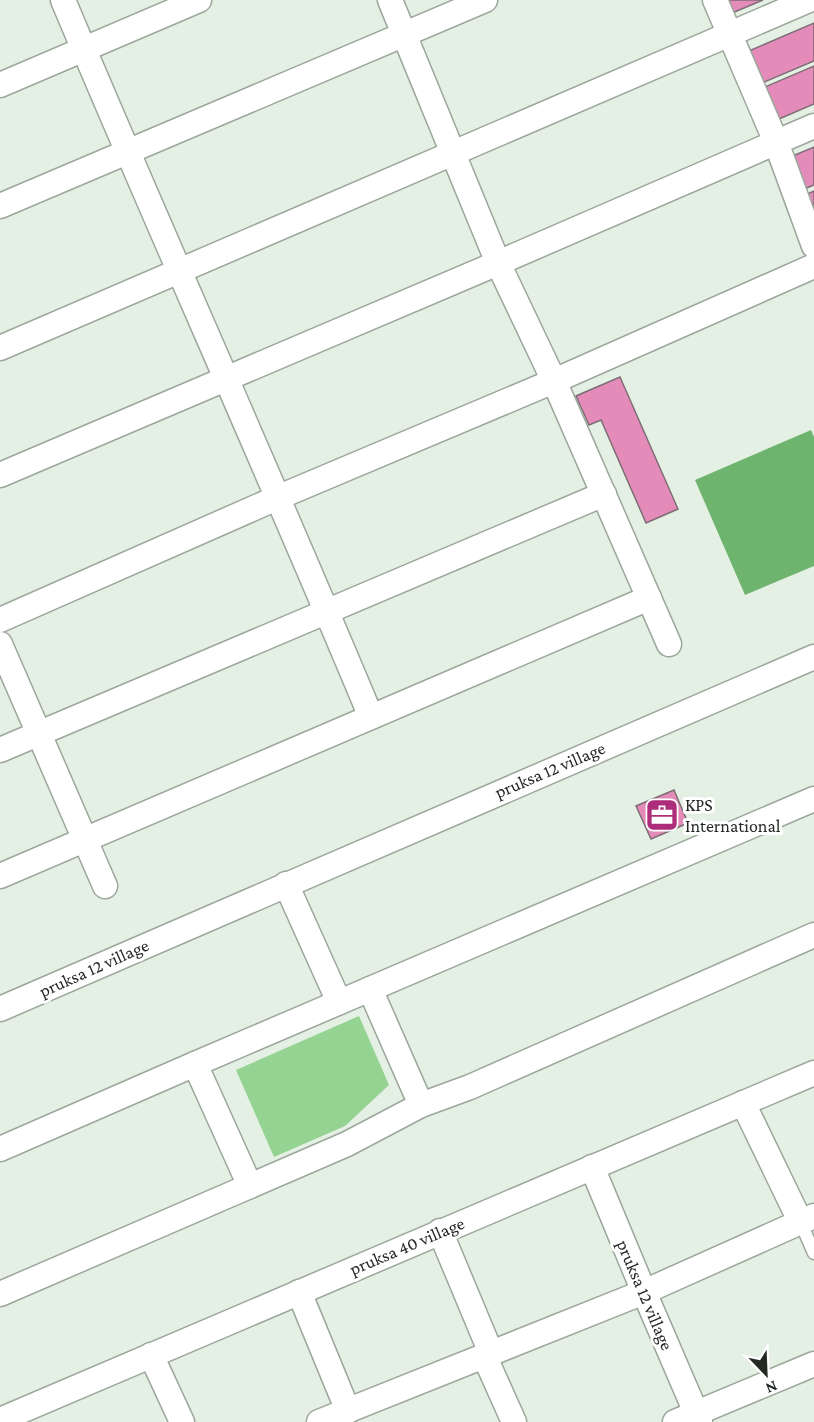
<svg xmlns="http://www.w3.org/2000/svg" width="814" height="1422" font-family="'Crimson Pro',serif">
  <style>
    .green { fill: #94d392 }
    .water { fill: #6fb46e }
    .building { fill: #e48bba; stroke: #7c6e75; stroke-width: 1.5 }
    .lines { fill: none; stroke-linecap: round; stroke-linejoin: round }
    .service-casing { stroke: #9ca79b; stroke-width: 15 }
    .minor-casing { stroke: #9ca79b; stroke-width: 27 }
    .service { stroke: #fff; stroke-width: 12 }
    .minor { stroke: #fff; stroke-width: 24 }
    .labels { text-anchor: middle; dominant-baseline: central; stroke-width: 6; stroke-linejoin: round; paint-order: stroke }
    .street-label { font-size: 18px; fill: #242924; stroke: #fff }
    .poi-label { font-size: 18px; fill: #242924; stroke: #fff; text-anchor: start }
  </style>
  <rect width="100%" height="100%" fill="#e5f0e4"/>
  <path class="green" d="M359,1016L389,1085L345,1126L274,1157L236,1070Z"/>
  <path class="water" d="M811,430L814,437V566L745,595L695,480Z"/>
  <g class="building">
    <path d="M718,0H763L725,16Z"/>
    <path d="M814,23V61L755,86L742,54Z"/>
    <path d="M814,66V104L772,122L758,90Z"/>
    <path d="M814,147V185L802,190L788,158Z"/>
    <path d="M814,191V222L803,196Z"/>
    <path d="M620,377L678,509L646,523L601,420L589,425L576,396Z"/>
    <path d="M674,790L688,823L651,839L636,806Z"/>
  </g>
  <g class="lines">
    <defs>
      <path id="service" d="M800,1221L814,1253"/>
      <g id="minor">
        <path d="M63,0C164,240 271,477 371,717"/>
        <path d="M390,0L498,263L554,381L669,644"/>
        <path d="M715,0L776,142L814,246"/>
        <path d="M0,85L199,0"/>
        <path d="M0,206L485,0"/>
        <path d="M0,348L809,0"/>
        <path d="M0,475L498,263L814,126"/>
        <path d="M0,620L279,497L554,381L814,266"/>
        <path d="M0,644L105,886"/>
        <path d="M0,750L604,494"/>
        <path d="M0,876L649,598"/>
        <path d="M286,884L339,1002"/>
        <path d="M370,989L421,1105"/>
        <path d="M0,1009L814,657"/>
        <path d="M195,1064L250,1186"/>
        <path d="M743,1103L800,1221"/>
        <path d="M0,1149L195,1064L814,799"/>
        <path d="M592,1167L644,1292L700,1422"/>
        <path d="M440,1231L491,1353"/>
        <path d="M299,1292L348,1411"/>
        <path d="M0,1294L347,1144L421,1105L470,1087L814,935"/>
        <path d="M151,1355L182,1422"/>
        <path d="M484,1355L514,1422"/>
        <path d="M0,1420L814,1073"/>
        <path d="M319,1422L644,1292L814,1216"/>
        <path d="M675,1422L814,1364"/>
      </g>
    </defs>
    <use href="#service" class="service-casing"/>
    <use href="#minor" class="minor-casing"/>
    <use href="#service" class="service"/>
    <use href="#minor" class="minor"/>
  </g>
  <defs>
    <symbol id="office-square" viewBox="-11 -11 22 22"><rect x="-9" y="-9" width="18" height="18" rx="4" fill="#ad2d7b" stroke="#fff"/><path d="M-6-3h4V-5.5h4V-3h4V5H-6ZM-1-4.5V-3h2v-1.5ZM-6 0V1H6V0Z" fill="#fff"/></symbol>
  </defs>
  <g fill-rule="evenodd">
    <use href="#office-square" x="643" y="796" width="38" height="38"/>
  </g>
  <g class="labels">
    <g class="street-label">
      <text transform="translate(550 770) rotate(-23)">pruksa 12 village</text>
      <text transform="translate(94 968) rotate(-24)">pruksa 12 village</text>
      <text transform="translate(407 1246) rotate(-23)">pruksa 40 village</text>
      <text transform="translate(645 1295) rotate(67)">pruksa 12 village</text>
    </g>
    <g class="poi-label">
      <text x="685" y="805">KPS<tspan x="685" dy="21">International</tspan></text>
    </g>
  </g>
  <g transform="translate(766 1374) rotate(157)" stroke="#ffffff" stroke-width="4.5" paint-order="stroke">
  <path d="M0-4.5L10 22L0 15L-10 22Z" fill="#242924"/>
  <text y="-9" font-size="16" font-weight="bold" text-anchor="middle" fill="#242924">N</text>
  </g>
</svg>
